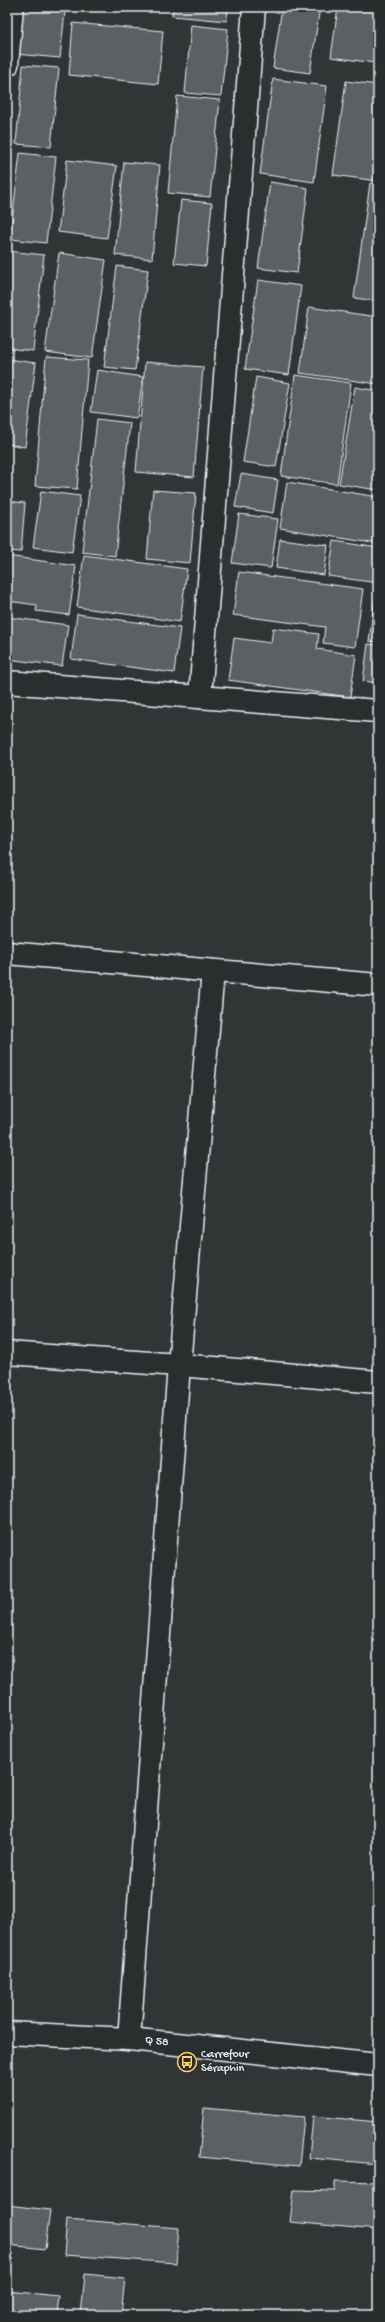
<svg xmlns="http://www.w3.org/2000/svg" width="385" height="2322" font-family="'Gochi Hand',sans-serif">
  <style>
    .building { fill: #5c6063; stroke: #e8f1f8 }
    .lines { fill: none; stroke-linecap: round; stroke-linejoin: round }
    .street-casing { stroke: #e8f1f8; stroke-width: 25 }
    .street { stroke: #2a2d2e; stroke-width: 22 }
    .labels { text-anchor: middle; dominant-baseline: central; stroke-width: 3; stroke-linejoin: round; paint-order: stroke }
    .street-label { font-size: 12px; fill: #e8f1f8; stroke: #2a2d2e }
    .poi-label { font-size: 12px; fill: #e8f1f8; stroke: #2a2d2e; text-anchor: start }
  </style>
  <rect width="100%" height="100%" fill="#323536"/>
  <filter id="ink" filterUnits="userSpaceOnUse"><feTurbulence type="fractalNoise" baseFrequency=".025" numOctaves="2"/><feDisplacementMap in="SourceGraphic" scale="8" xChannelSelector="R" yChannelSelector="G"/><feConvolveMatrix kernelMatrix="1 2 1 2 8 2 1 2 1" color-interpolation-filters="sRGB"/></filter>
  <g filter="url(#ink)">
    <g class="building">
      <path d="M173,7H228L227,21L172,16Z"/>
      <path d="M282,7H320L310,73L273,68Z"/>
      <path d="M338,7H378V39L375,63L331,57Z"/>
      <path d="M19,8L65,12L60,58L15,54Z"/>
      <path d="M73,23L163,31L158,84L69,75Z"/>
      <path d="M191,25L228,29L221,96L185,93Z"/>
      <path d="M23,65L59,68L51,147L16,144Z"/>
      <path d="M273,79L327,86L314,182L260,174Z"/>
      <path d="M346,81L378,85V181L333,175Z"/>
      <path d="M177,96L220,100L210,197L168,193Z"/>
      <path d="M20,153L56,157L46,243L10,239Z"/>
      <path d="M67,160L117,166L107,238L58,232Z"/>
      <path d="M124,162L160,165L152,259L115,255Z"/>
      <path d="M270,182L308,188L297,273L258,268Z"/>
      <path d="M370,183L378,184V301L354,298Z"/>
      <path d="M181,200L212,203L206,266L174,263Z"/>
      <path d="M8,251L44,255L33,351L7,348Z"/>
      <path d="M59,253L106,260L92,358L45,352Z"/>
      <path d="M117,266L148,270L135,370L104,367Z"/>
      <path d="M258,280L301,286L289,375L245,369Z"/>
      <path d="M309,307L378,317V384L300,373Z"/>
      <path d="M46,357L88,360L77,489L35,486Z"/>
      <path d="M7,359L36,363L25,447L7,444Z"/>
      <path d="M145,362L203,367L194,477L136,472Z"/>
      <path d="M97,370L143,377L137,418L91,412Z"/>
      <path d="M295,375L351,383L337,484L281,476Z"/>
      <path d="M256,377L290,383L276,467L243,462Z"/>
      <path d="M355,387L378,391V490L339,484Z"/>
      <path d="M97,419L130,423L115,556L82,552Z"/>
      <path d="M241,474L278,480L273,513L235,507Z"/>
      <path d="M287,482L378,497V544L280,528Z"/>
      <path d="M153,490L196,493L190,563L147,559Z"/>
      <path d="M41,491L80,496L72,552L33,547Z"/>
      <path d="M7,501L25,503L21,552L7,551Z"/>
      <path d="M239,514L278,519L271,568L232,563Z"/>
      <path d="M280,539L328,545L324,575L276,568Z"/>
      <path d="M334,541L378,548V583L328,576Z"/>
      <path d="M84,555L187,569L180,622L77,607Z"/>
      <path d="M7,556L76,566L69,615L36,611L37,605L7,601Z"/>
      <path d="M239,572L363,589L355,647L323,643L325,627L233,615Z"/>
      <path d="M376,588H378V642L369,641Z"/>
      <path d="M77,614L180,628L174,673L71,659Z"/>
      <path d="M7,617L68,625L62,666L7,659Z"/>
      <path d="M273,628L319,634L317,649L356,655L350,697L228,680L234,638L271,643Z"/>
      <path d="M368,644L378,645V683L363,681Z"/>
      <path d="M204,2108L304,2117L299,2166L199,2157Z"/>
      <path d="M313,2116L378,2122V2164L309,2158Z"/>
      <path d="M335,2181L378,2182L376,2196L378,2197V2230L290,2222L294,2190L335,2191Z"/>
      <path d="M7,2205L50,2210L45,2249L7,2245Z"/>
      <path d="M67,2219L179,2228L176,2263L64,2255Z"/>
      <path d="M85,2274L125,2278L121,2315H81Z"/>
      <path d="M7,2291L59,2296L57,2315H7Z"/>
    </g>
    <g class="lines">
      <defs>
        <g id="street">
          <path d="M7,65L12,7"/>
          <path d="M7,682L378,711"/>
          <path d="M200,697L254,7"/>
          <path d="M7,953L378,985"/>
          <path d="M7,1353L179,1365L378,1382"/>
          <path id="s1" d="M7,2033L129,2039L378,2065"/>
          <path d="M129,2039L179,1365L213,971"/>
        </g>
      </defs>
      <use href="#street" class="street-casing"/>
      <use href="#street" class="street"/>
    </g>
  </g>
  <defs>
    <symbol id="bus-ring" viewBox="-11 -11 22 22"><circle r="9.5" fill="#2a2d2e" stroke="#ffd166" stroke-width="1.5"/><path d="M-5-6H5V4H4V6H2V4H-2V6H-4V4H-5ZM-3.5-4V0h7V-4ZM-3.5 1.2v1.5H-2V1.2ZM2 1.2v1.5H3.5V1.2Z" fill="#ffd166"/></symbol>
  </defs>
  <g fill-rule="evenodd">
    <use href="#bus-ring" x="176" y="2051" width="22" height="22"/>
  </g>
  <g class="labels">
    <g class="street-label">
      <text stroke="none"><textPath href="#s1" startOffset="150">Q 58</textPath></text>
    </g>
    <g class="poi-label">
      <text x="201" y="2055">Carrefour<tspan x="201" dy="14">Séraphin</tspan></text>
    </g>
  </g>
  <rect width="385" height="2322" fill="none" stroke="#2a2d2e" stroke-width="24"/>
  <rect x="12" y="12" width="361" height="2298" fill="none" stroke="#e8f1f8" stroke-width="1.5" filter="url(#ink)"/>
</svg>
